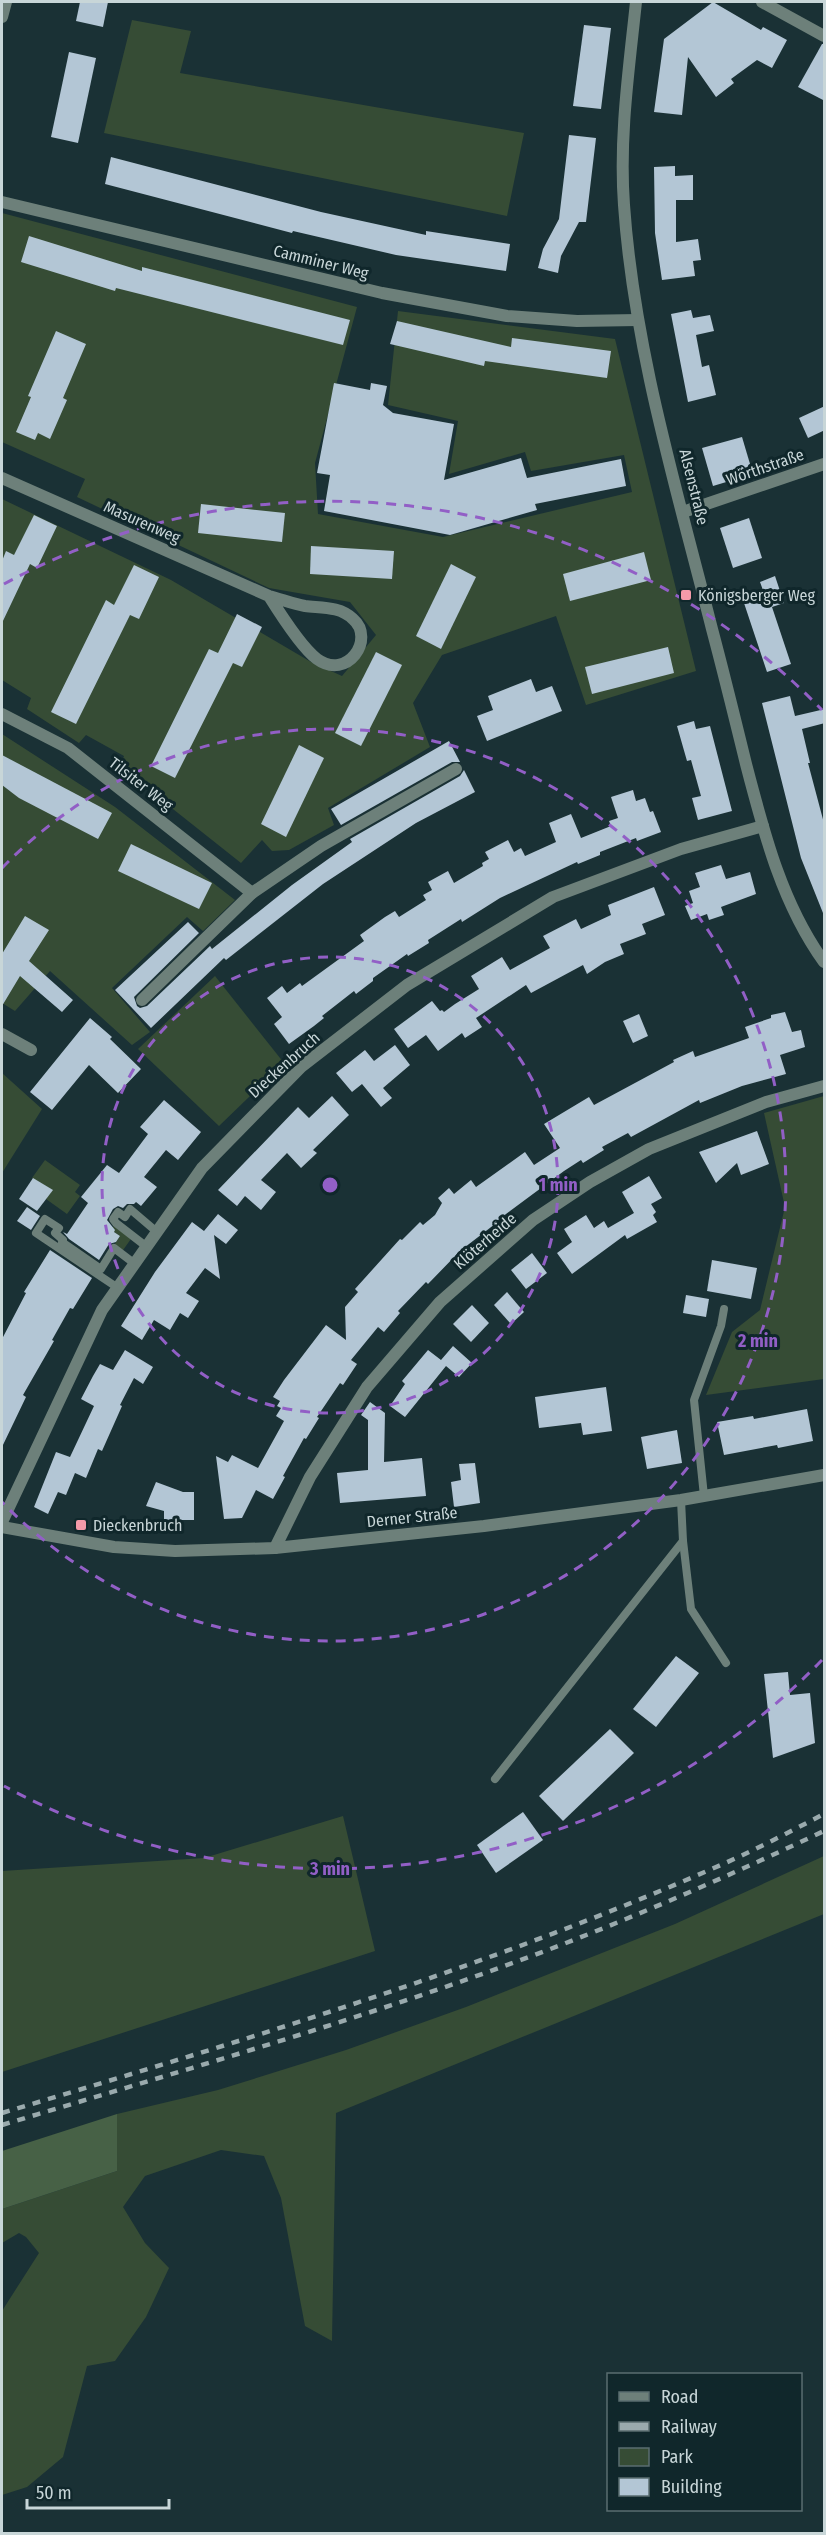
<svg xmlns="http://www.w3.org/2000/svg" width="826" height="2535" font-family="'Fira Sans Condensed',sans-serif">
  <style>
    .green { fill: #364c35 }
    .forest { fill: #476146 }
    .building { fill: #b3c6d5 }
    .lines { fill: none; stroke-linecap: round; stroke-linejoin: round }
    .service { stroke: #6d807a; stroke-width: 8 }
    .minor { stroke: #6d807a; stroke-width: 12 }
    .tertiary { stroke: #6d807a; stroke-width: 12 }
    .rail { stroke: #9aaaad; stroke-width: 4.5; stroke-dasharray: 8 8; stroke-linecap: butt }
    .ring { fill: none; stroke: #925fc6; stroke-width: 3; stroke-dasharray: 10 8 }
    .poi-dot { fill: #f39aa9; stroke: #10272b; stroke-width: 2 }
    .labels { text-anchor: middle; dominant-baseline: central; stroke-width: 6; stroke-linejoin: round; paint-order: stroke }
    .street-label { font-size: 16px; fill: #c8d6d8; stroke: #10272b }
    .poi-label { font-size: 16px; fill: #c8d6d8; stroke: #10272b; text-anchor: start }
    .centre { fill: #925fc6; stroke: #10272b; stroke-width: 3 }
    .ring-label { font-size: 18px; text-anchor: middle; font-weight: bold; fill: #925fc6; stroke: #10272b; stroke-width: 6; stroke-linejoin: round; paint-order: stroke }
  </style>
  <rect width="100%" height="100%" fill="#1a3135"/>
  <g class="green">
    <path d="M132,20L191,31L180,73L524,133L507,216L104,133Z"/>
    <path d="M2,213L357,307L315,463L318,514L443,537L632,492L624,455L531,471L525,452L449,474L458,421L388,405L398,311L615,339L696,671L586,705L556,616L442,655L413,703L430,747L328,808L334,825L289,850L272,851L262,840L241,863L120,767L124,756L86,735L79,743L27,709L31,698L2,680V499L171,580L311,662L342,676L376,635L350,602L269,588L77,497L85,479L2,442Z"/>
    <path d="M2,734L115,807L235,900L203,931L187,917L112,988L150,1032L132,1045L50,971L15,1011L2,1003Z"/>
    <path d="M215,976L284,1063L219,1126L138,1049Z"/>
    <path d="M2,1073L42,1109L2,1173Z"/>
    <path d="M824,1096V1379L706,1395L732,1332L760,1310L785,1207L764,1113Z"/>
    <path d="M45,1160L80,1185L75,1192L80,1196L67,1214L46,1199L52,1190L32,1178Z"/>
    <path d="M116,1223L133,1236L121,1253L113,1247L120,1236L111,1230Z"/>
    <path d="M343,1816L375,1951L2,2072V1871L204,1858Z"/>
    <path d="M824,1856V1914L336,2113L332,2341L305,2326L281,2198L264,2156L221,2150L145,2176L123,2207L145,2243L169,2268L146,2317L115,2361L87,2366L63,2457L27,2487L2,2495V2311L39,2253L26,2237L19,2233L2,2243V2209L117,2171V2114L218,2090L346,2050L466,2007L675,1924Z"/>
  </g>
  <path class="forest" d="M117,2114V2171L2,2209V2151Z"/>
  <g class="building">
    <path d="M80,2H108L103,27L76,21Z"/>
    <path d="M713,2L761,30L763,27L787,40L772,68L757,60L731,79L734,83L716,97L688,57L682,115L654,112L664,39Z"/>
    <path d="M584,25L611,28L601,109L573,106Z"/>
    <path d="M822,44H825V101L798,87Z"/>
    <path d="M69,52L96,58L78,143L51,137Z"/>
    <path d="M569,135L596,138L586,222H579L561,256L558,273L538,268L543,249L559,219Z"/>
    <path d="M111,157L321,212L426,235V231L510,244L506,271L396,255L293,231L292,233L105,184Z"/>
    <path d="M675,166V176L693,175V200H676V242L698,239L701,260L693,261L695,276L662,280L655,233L654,167Z"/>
    <path d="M29,236L142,271V267L350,320L343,345L116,288L115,291L21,262Z"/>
    <path d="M691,310L693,318L710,315L714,331L696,335L702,367L709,365L716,395L688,402L671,314Z"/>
    <path d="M397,321L511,347L512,338L611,351L607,378L485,361L484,366L390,344Z"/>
    <path d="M56,331L86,344L63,398L67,400L50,439L38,433L35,440L16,432L31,397L28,396Z"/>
    <path d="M334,383L370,390L371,383L387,386L383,405L393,413L454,424L444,480L521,458L527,478L621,459L626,486L535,504L537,510L450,535L324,511L330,475L317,473Z"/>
    <path d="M825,406V430L808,438L799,418Z"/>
    <path d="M742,437L753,474L713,486L702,448Z"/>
    <path d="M201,504L285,513L282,542L198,533Z"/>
    <path d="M34,515L57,526L37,568L30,564L2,623V561L6,551L14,555Z"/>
    <path d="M749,518L762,558L733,568L720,528Z"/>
    <path d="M311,546L394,551L392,579L310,574Z"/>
    <path d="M644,552L651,580L570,601L563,574Z"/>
    <path d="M451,564L476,577L441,649L416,636Z"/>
    <path d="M134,565L159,577L139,619L130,615L76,724L51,712L106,600L114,605Z"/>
    <path d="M775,576L784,603L772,607L791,664L767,672L743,600L764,593L760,582Z"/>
    <path d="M237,614L262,627L242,667L233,663L175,778L151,766L209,649L218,653Z"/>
    <path d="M668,647L674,673L592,694L585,667Z"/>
    <path d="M376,652L402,665L361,746L335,733Z"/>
    <path d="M531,679L536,692L552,686L562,711L487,741L477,716L493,710L488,696Z"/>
    <path d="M790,696L795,716L825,709V723L802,729L810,763H808L825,827L823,913L801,858L762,703Z"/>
    <path d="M694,721L696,729L710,726L732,811L698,820L692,798L701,796L691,760L687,761L677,726Z"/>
    <path d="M449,741L460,762H452L341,825L331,809Z"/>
    <path d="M299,745L324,758L286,837L261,824Z"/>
    <path d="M2,755L112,813L98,839L19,798L2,785Z"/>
    <path d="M464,770L475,792L416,823L323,884L226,960L224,958L151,1028L115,990L188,922L199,933L134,997L137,1006L140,1008L147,1006L210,946L212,949L292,885L352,842L350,839L460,776Z"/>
    <path d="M633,790L636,801L645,798L650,812L653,811L661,832L637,841L636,838L600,852V855L578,864L577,862L500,898L462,922L461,919L428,940L429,943L408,956L407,954L373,978V981L356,994L354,991L322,1016L324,1018L314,1026L289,1044L274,1024L282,1017L267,998L282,986L287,993L300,983L302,986L364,941L360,935L385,917L395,911L399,917L426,900L423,895L432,890L428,882L448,871L454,883L483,866L482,863L489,859L485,852L508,840L514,852L521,848L525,856L556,842L549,823L571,814L581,838L611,826L609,821L618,818L611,797Z"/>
    <path d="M131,844L212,883L199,909L118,871Z"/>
    <path d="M721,865L726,879L750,872L756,894L721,907L724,915L709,920L707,914L691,920L685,906L693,903L689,891L700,887L695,873Z"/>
    <path d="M654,887L665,915L642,924L646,934L620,944L624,954L605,962L587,974L583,965L531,993L526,985L476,1018L482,1027L465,1038L462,1033L438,1051L426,1035L408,1048L394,1029L432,1001L440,1011L442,1010L444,1012L455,1004L479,989L471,976L502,957L510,970L550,948L543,936L576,919L581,929L611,915L608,905Z"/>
    <path d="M25,916L49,930L29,961L73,1000L62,1012L20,976L2,1006V954Z"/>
    <path d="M785,1012L792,1032L801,1030L805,1047L780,1055L786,1074L742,1086L700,1103L699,1100L631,1137L628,1133L602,1147L604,1150L583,1163L581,1160L564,1171L494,1223L495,1224L460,1251L428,1284L426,1282L398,1311L400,1313L384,1332L378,1327L351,1360L357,1364L343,1385L340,1383L317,1417L319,1418L306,1439L304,1438L283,1476L285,1477L273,1499L256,1490L242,1518L224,1519L216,1456L228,1462L232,1455L258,1468L284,1421L276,1416L281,1408L277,1406L280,1401L273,1397L284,1380L326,1325L346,1340L345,1307L358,1292L355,1289L400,1239L402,1240L420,1222L423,1225L435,1215L442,1203L438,1198L449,1188L454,1194L471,1180L476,1187L525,1152L534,1165L560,1148L544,1124L589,1097L594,1105L674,1062L673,1060L693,1051L695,1057L749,1038L745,1027L771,1018V1015Z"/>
    <path d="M639,1014L648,1036L633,1043L623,1021Z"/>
    <path d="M90,1018L112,1037L110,1039L141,1069L118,1093L89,1065L52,1110L30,1092Z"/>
    <path d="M395,1045L410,1065L383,1088L392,1098L381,1107L362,1084L352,1092L336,1073L365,1050L374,1061Z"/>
    <path d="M332,1096L349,1115L313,1150L317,1153L301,1168L287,1153L261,1180L276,1192L261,1210L245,1196L237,1206L218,1190L298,1107L309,1118Z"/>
    <path d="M164,1100L201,1132L178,1160L166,1150L144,1177L157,1187L141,1206L136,1202L134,1204H127L123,1208L118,1206L113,1209L107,1220L115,1230L114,1232L120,1236L116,1242L109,1244L99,1260L69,1239L63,1232L67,1234L88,1203L81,1197L107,1165L119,1173L148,1134L140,1127Z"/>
    <path d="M757,1131L769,1164L741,1175L737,1163L716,1183L699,1152Z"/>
    <path d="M649,1176L662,1198L651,1204L656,1212L653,1215L657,1222L627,1239L625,1235L572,1274L557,1253L572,1242L564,1229L586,1215L594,1228L604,1221L608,1228L634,1213L622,1192Z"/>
    <path d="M33,1178L53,1190L37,1211L19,1199Z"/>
    <path d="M27,1207L40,1216L31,1230L17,1221Z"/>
    <path d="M218,1214L238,1230L226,1244L214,1235L220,1279L205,1268L186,1293L199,1301L188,1318L180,1313L170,1330L154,1320L142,1340L121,1326L155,1272L192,1222L204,1231Z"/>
    <path d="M50,1250L92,1278L73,1309L70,1308L52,1340L54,1341L23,1395L26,1397L2,1447V1339L26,1293L24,1292Z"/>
    <path d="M532,1253L547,1273L526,1289L511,1270Z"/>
    <path d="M712,1260L757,1268L751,1299L707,1291Z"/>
    <path d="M507,1292L524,1312L511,1324L494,1305Z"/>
    <path d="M686,1295L709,1299L706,1317L683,1313Z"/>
    <path d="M472,1305L489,1323L471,1342L453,1324Z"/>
    <path d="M453,1346L472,1363L459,1377L446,1366L405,1417L390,1406L405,1384L402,1381L428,1350L441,1360Z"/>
    <path d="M125,1350L153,1367L143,1384L134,1378L120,1405L122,1406L102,1451L98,1449L86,1478L75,1473L66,1495L58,1492L48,1514L34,1507L56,1452L70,1457L94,1406L81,1399L93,1376L100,1364L113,1370Z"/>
    <path d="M606,1387L612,1431L583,1435L581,1423L539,1428L535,1397Z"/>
    <path d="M370,1402L385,1413L384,1462L422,1458L426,1496L340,1503L337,1473L368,1470V1420L361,1415Z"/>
    <path d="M807,1409L813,1441L778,1448L777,1445L724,1455L717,1422L753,1416L754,1419Z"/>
    <path d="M677,1430L682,1463L647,1469L641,1437Z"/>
    <path d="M475,1463L480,1503L454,1507L451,1482L461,1480L459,1464Z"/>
    <path d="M156,1482L183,1492H194V1520H164V1511L146,1506Z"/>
    <path d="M676,1656L699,1673L656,1727L633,1709Z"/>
    <path d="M788,1672L790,1695L810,1693L815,1743L773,1758L764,1674Z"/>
    <path d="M610,1729L634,1753L563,1821L539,1796Z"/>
    <path d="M523,1812L543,1840L496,1873L477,1845Z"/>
  </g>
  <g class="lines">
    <g class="service">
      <path d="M147,1247L116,1223L113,1219L118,1212L125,1217L130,1209L157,1232"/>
      <path d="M118,1288L36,1233L45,1219L59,1228L55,1233L63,1240L62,1242L101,1269L114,1248L135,1264"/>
      <path d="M704,1496L694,1400L721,1326L724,1309"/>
      <path d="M683,1541L691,1609L726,1663"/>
      <path d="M495,1779L683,1541L681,1500"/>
    </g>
    <g class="minor">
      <path d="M636,2C629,69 619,137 624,205C634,349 677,490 712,629C724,674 735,719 746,764C764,833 782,904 824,962"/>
      <path d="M762,2L824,36"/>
      <path d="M2,17L6,2"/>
      <path d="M2,202L382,293L507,316L577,321L638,320"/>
      <path d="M2,478L269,596C281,599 293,604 305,606C321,608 340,606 353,619C376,639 347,681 317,659C302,648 279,612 269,596"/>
      <path d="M683,512L824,464"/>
      <path d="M2,714L68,748L252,893"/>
      <path d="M142,1000L252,893L321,846L456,769"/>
      <path d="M2,1034L31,1050"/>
      <path d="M2,1522L102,1310L202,1168L301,1067L407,985L553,897L681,849L763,826"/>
      <path d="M275,1548L310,1477L367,1387L440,1302L533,1220L590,1182L649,1149L766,1102L824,1086"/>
    </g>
    <path class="tertiary" d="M2,1527L114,1547L175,1551L275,1548L484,1526L681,1500L824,1475"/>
    <g class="rail">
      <path d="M2,2113C245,2040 490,1967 723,1864C757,1849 791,1831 824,1814"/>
      <path d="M2,2125C184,2070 367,2018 545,1951C640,1915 733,1874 824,1831"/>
    </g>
  </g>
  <g class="ring">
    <circle cx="330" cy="1185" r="228"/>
    <path d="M2 868A456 456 0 1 1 2 1502"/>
    <path d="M822 1660A684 684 0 0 1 4 1786M4 584A684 684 0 0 1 822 710"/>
  </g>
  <g class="poi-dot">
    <rect x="680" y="589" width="12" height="12" rx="3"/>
    <rect x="75" y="1519" width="12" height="12" rx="3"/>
  </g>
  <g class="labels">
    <g class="street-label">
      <text transform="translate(321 262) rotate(14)">Camminer Weg</text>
      <text transform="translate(765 467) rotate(-19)">Wörthstraße</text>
      <text transform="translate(694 487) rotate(76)">Alsenstraße</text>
      <text transform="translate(142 522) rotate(24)">Masurenweg</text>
      <text transform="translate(141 784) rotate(38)">Tilsiter Weg</text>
      <text transform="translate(284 1065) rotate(-42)">Dieckenbruch</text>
      <text transform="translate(485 1241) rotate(-41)">Klöterheide</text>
      <text transform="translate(412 1517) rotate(-6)">Derner Straße</text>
    </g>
    <g class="poi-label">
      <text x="698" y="595">Königsberger Weg</text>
      <text x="93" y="1525">Dieckenbruch</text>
    </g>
  </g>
  <circle cx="330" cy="1185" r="9" class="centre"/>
  <g class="ring-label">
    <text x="558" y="1191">1 min</text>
    <text x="758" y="1347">2 min</text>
    <text x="330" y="1875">3 min</text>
  </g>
  <rect width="826" height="2535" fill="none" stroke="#c8d6d8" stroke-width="6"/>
  <rect x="607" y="2373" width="195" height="138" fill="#10272b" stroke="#5a6d70" stroke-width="1.5"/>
  <rect x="619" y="2392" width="30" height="9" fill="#6d807a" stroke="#5a6d70" stroke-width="1.5"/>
  <text x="661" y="2403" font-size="18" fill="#c8d6d8">Road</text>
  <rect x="619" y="2422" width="30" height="9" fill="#9aaaad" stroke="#5a6d70" stroke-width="1.5"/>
  <text x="661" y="2433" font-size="18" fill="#c8d6d8">Railway</text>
  <rect x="619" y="2448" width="30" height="18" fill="#364c35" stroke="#5a6d70" stroke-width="1.5"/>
  <text x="661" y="2463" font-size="18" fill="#c8d6d8">Park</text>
  <rect x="619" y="2478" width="30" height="18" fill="#b3c6d5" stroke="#5a6d70" stroke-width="1.5"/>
  <text x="661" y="2493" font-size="18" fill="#c8d6d8">Building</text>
  <path d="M27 2499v9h142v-9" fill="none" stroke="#c8d6d8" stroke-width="3"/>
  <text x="36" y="2499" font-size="18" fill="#c8d6d8" stroke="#10272b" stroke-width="4.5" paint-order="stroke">50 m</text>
</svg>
